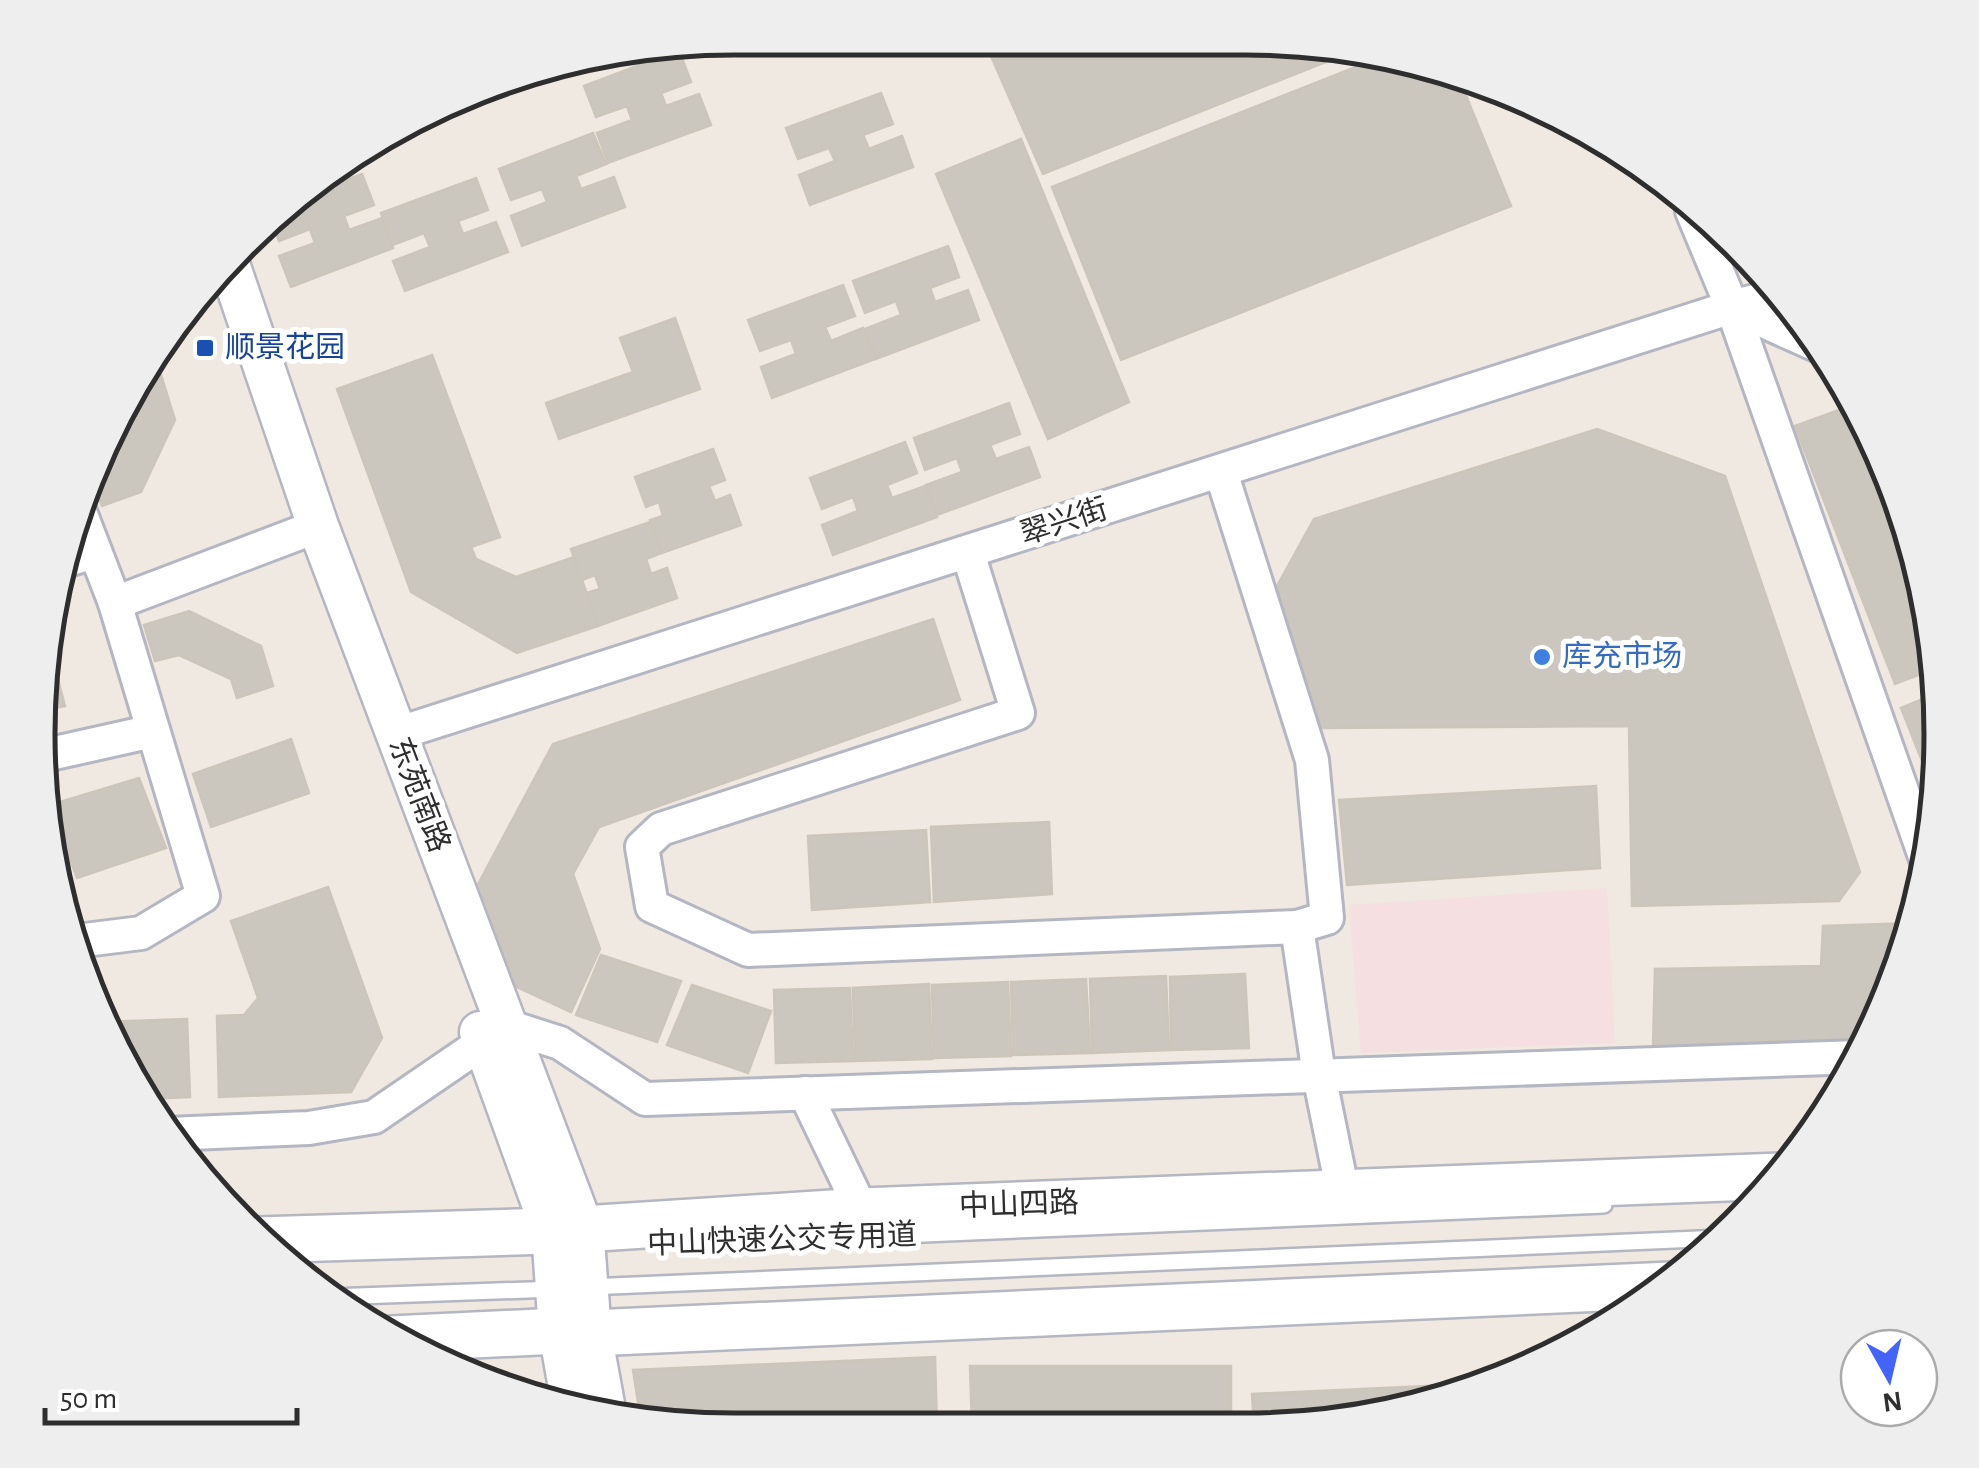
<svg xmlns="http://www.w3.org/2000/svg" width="1979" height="1468" font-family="'Alegreya Sans','Noto Sans SC',sans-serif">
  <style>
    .medical { fill: #f5dfe0 }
    .building { fill: #cbc7bf; stroke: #cbc5ba; stroke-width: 2.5 }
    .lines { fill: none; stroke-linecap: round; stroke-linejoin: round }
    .service-casing { stroke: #b4b7c1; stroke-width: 20 }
    .minor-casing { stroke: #b4b7c1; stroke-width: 38 }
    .tertiary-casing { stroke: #b4b7c1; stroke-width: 45 }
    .secondary-casing { stroke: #b4b7c1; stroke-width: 50 }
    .service { stroke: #fff; stroke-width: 15 }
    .minor { stroke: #fff; stroke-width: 32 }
    .tertiary { stroke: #fff; stroke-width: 40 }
    .secondary { stroke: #fff; stroke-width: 45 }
    .transit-dot { fill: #1a4fb4; stroke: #fff; stroke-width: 4 }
    .shop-dot { fill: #3f7fe0; stroke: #fff; stroke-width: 4 }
    .labels { text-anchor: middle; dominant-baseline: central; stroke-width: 10; stroke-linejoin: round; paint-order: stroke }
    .transit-label { font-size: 30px; fill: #164399; stroke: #fff; text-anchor: start }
    .street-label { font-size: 30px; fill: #2e2e2e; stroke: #fff }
    .shop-label { font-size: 30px; fill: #366cbe; stroke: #fff; text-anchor: start }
    .rim { fill: none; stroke: #2e2e2e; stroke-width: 5 }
  </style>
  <rect width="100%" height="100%" fill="#efe9e1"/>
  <path class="medical" d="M1607,888L1615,1043L1361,1053L1349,905Z"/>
  <g class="building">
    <path d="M983,38L1290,39L1356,50L1043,174Z"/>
    <path d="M679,50L691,82L661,93L666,106L699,94L711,125L608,163L597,133L632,120L627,106L596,117L584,86Z"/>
    <path d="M1386,55L1425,61L1458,76L1511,206L1121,360L1052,187Z"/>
    <path d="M881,93L893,124L863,135L869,149L902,136L913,167L810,205L799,175L835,161L829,148L798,159L786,128Z"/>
    <path d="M593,133L606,164L576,176L581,189L614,177L625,207L522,246L511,216L547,202L542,189L511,200L499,169Z"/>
    <path d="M1021,139L1129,402L1048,439L936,174Z"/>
    <path d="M362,174L374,205L344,216L349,230L382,218L393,248L291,287L279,256L315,243L310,229L279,241L271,219L299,197Z"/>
    <path d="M476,178L488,210L458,221L463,234L496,222L508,252L405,291L393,261L430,247L424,233L393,245L381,213Z"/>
    <path d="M948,246L959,277L930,288L935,302L968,290L979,320L876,359L865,329L901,315L896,301L865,313L853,281Z"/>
    <path d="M843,285L855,316L825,327L831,341L863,328L875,359L772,398L761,367L796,354L791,340L760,351L748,320Z"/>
    <path d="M675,318L700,389L559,439L546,403L633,372L620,338Z"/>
    <path d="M432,355L500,537L471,547L476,559L516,577L574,557L598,626L517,653L411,592L337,389Z"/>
    <path d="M161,375L175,420L141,492L102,506L92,478L95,468L108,463L131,412L128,400L141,381Z"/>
    <path d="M1009,403L1020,434L990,445L996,459L1029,447L1040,477L937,515L926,485L962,472L957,458L925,470L914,438Z"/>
    <path d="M1844,408L1930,630L1937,668L1895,684L1795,426Z"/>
    <path d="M1597,429L1725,476L1860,872L1839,901L1632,906L1629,726L1319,728L1276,588L1314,519Z"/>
    <path d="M905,442L917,473L887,485L892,498L925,486L937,517L833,555L822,525L858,511L853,497L822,509L810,478Z"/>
    <path d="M713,449L725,480L709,486L715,501L730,495L741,525L662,553L650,520L663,516L659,502L646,507L635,477Z"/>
    <path d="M650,522L661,553L646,559L651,574L667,568L677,598L598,626L586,593L600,589L595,575L582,580L571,549Z"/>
    <path d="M189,611L261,646L273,686L237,698L231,679L179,655L155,661L144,625Z"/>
    <path d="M933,619L960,700L599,827L573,874L600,949L571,1012L517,987L476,888L553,744Z"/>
    <path d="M48,642L65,706L44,710Z"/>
    <path d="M1940,692L1936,796L1901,708Z"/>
    <path d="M291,739L309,793L211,827L193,774Z"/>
    <path d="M139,778L166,848L77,878L50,805Z"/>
    <path d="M1596,786L1600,868L1347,885L1339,800Z"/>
    <path d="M1049,822L1052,894L934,902L931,827Z"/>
    <path d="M926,830L930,902L812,910L808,836Z"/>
    <path d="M328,887L382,1038L351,1092L219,1097L217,1016L244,1015L258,998L231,921Z"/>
    <path d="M1913,923L1904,958L1869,1037L1653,1047L1655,969L1821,966L1823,926Z"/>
    <path d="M601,955L681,981L657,1042L576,1015Z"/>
    <path d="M1245,974L1249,1048L1171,1050L1170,977Z"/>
    <path d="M1166,976L1169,1050L1092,1053L1090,979Z"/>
    <path d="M1086,979L1090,1053L1013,1055L1011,982Z"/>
    <path d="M1008,982L1011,1056L934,1058L932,985Z"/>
    <path d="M929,984L932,1059L855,1061L853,988Z"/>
    <path d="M692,985L771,1011L748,1073L667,1045Z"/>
    <path d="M850,988L853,1061L776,1063L774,990Z"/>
    <path d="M187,1019L190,1097L147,1099L103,1022Z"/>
    <path d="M935,1357L937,1427L688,1429L641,1421L633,1370Z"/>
    <path d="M970,1366H1231V1425L972,1427Z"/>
    <path d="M1491,1383L1336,1424L1254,1425L1252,1394Z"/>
  </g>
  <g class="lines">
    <defs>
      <g id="service">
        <path d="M713,1243L1604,1205"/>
        <path d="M588,1287L1721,1238"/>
        <path d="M330,1297L555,1289"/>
      </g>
      <g id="minor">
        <path d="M1692,211L1732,307L1927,862"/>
        <path d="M1732,307L1821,347"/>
        <path d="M1221,472L1312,760L1327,918L1297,927L1319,1075L1343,1193"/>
        <path d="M968,553L1018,713L661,829L642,847L652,906L748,950L1297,927"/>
        <path d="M64,561L95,552"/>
        <path d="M115,603L318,526"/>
        <path d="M396,734L1732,307L1781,294"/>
        <path d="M41,756L153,731"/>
        <path d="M77,941L141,933L203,896L115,603L80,512"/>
        <path d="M805,1093L862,1211"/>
        <path d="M168,1134L309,1128L374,1117L507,1026L560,1043L645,1099L1860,1057"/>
      </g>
      <g id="tertiary">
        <path d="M228,261L318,526L583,1228L591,1333L606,1415"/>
        <path d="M480,1032L552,1231L559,1331L573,1410"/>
      </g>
      <g id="secondary">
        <path d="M258,1240L552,1231L862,1211L1781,1176"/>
        <path d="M391,1339L559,1331L591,1333L1671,1285"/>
      </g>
    </defs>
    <use href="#service" class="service-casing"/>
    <use href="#minor" class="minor-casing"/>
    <use href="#tertiary" class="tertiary-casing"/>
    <use href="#secondary" class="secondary-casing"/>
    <use href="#service" class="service"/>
    <use href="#minor" class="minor"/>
    <use href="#tertiary" class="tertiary"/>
    <use href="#secondary" class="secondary"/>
  </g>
  <rect class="transit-dot" x="195" y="338" width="20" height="20" rx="5"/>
  <circle class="shop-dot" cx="1542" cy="657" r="10"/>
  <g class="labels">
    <g class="transit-label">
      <text x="225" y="348">顺景花园</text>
    </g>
    <g class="street-label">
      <text transform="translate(1064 522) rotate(-18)">翠兴街</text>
      <text transform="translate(419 795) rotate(69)">东苑南路</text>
      <text transform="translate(1019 1205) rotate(-2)">中山四路</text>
      <text transform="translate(782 1240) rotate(-2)">中山快速公交专用道</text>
    </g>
    <g class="shop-label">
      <text x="1562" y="657">库充市场</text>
    </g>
  </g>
  <path d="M0 0H1979V1468H0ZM734 55H1245A679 679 0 0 1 1924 734V734A679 679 0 0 1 1245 1413H734A679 679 0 0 1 55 734V734A679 679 0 0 1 734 55Z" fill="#eee" fill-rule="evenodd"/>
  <path class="rim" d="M734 55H1245A679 679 0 0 1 1924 734V734A679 679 0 0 1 1245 1413H734A679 679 0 0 1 55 734V734A679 679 0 0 1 734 55Z"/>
  <g transform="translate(1889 1378) rotate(172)"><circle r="48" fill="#ffffff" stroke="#ababab" stroke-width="2.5"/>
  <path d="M0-8L18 38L0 25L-18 38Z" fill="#4264fb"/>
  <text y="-15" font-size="28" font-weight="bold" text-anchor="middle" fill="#2e2e2e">N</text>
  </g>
  <path d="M45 1408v15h252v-15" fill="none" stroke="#2e2e2e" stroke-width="5"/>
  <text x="60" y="1408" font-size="30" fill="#2e2e2e" stroke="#ffffff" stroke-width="8" paint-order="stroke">50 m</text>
</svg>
